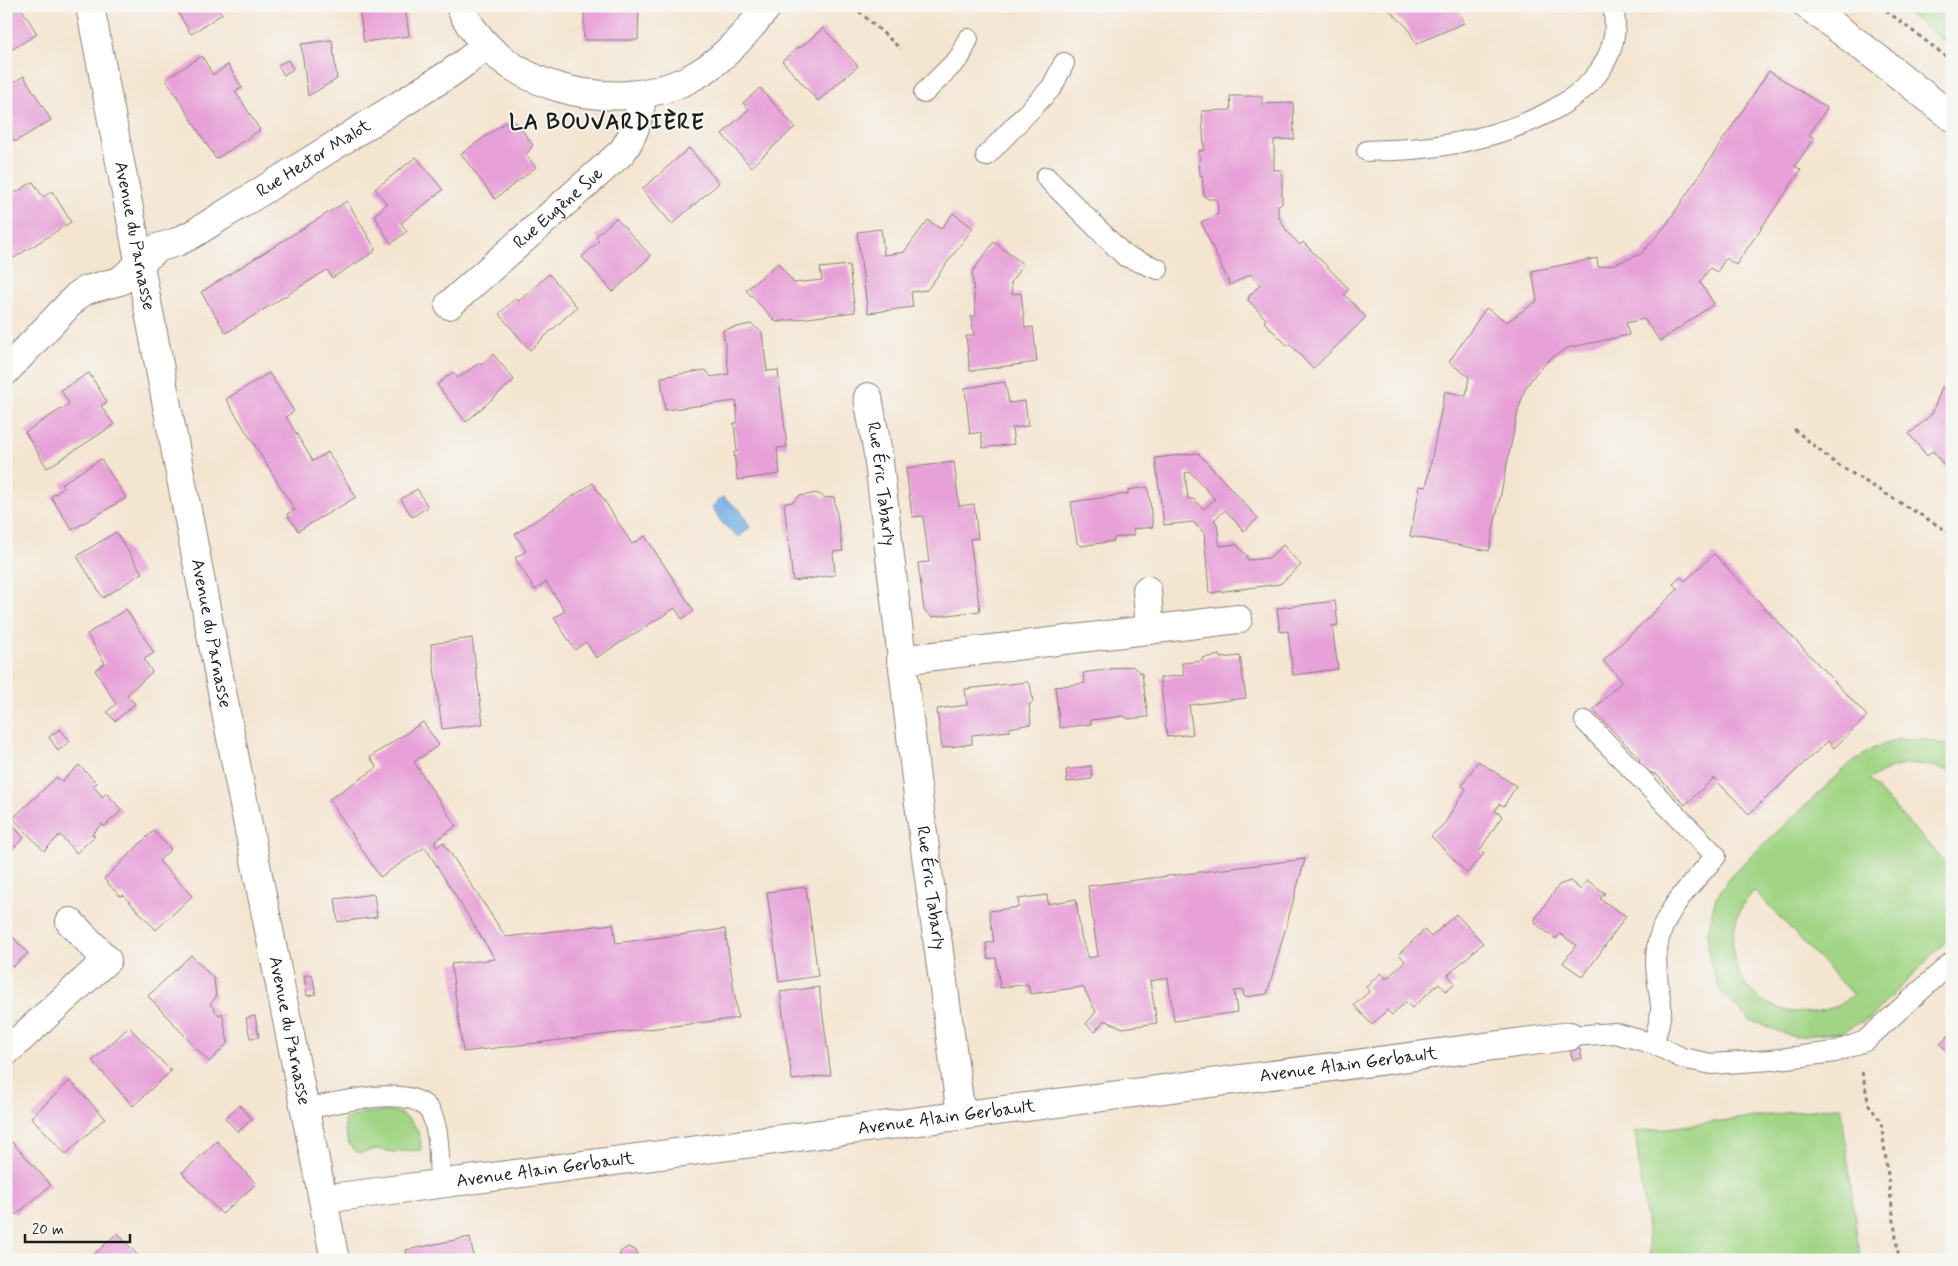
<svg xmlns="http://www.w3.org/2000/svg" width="1958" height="1266" font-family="Mynerve,sans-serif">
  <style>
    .green { fill: #a1d585; stroke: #5e7850; fill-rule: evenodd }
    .water { fill: #72afe4; stroke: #476680 }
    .building { fill: #e7a1d8; fill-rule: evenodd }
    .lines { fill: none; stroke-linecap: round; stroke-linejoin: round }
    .service-casing { stroke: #888076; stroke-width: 22 }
    .minor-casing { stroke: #888076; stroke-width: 30 }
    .tertiary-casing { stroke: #888076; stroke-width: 30 }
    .path { stroke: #888076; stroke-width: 3; stroke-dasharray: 4 4; stroke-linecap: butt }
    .service { stroke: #fff; stroke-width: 20 }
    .minor { stroke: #fff; stroke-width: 28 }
    .tertiary { stroke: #fff; stroke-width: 28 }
    .labels { text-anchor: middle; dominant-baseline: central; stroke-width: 4; stroke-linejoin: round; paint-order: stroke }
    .street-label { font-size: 18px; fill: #1c1c1c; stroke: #f6f6f2 }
    .district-label { font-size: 22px; font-weight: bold; letter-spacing: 1px; fill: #1c1c1c; stroke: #f6f6f2 }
  </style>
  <rect width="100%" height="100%" fill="#f6f6f2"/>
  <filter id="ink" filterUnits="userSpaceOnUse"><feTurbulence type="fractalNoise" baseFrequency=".02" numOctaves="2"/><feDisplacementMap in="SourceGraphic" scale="10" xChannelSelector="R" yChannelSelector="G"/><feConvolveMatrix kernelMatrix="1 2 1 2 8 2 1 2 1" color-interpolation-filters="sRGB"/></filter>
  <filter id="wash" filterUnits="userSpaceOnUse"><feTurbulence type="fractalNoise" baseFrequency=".0096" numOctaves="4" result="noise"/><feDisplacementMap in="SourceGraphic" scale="20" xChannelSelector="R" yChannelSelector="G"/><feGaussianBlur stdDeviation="1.12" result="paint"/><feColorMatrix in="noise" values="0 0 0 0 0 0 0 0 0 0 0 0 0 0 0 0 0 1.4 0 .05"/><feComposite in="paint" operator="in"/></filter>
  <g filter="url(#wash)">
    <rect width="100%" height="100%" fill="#f4e5d1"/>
    <g class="green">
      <path d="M1898,6H1952V47Z"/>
      <path d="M1899,739L1927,740L1952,747V772C1921,760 1896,761 1869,780L1952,870V935L1871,1017L1842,1032L1794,1037L1749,1020L1720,991L1708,954V930L1716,898L1731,875L1852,762L1874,748ZM1754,891H1755L1853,995C1847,999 1840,1005 1834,1007C1780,1027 1724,990 1734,931C1737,914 1742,903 1754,891Z"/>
      <path d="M1841,1106L1860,1260H1651L1635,1132Z"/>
      <path d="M390,1111C410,1114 422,1130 421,1150L393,1152L376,1149L360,1153C346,1148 346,1134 344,1121L346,1119L364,1113Z"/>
    </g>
    <path class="water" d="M723,497L740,510L750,527L739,537L723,524L712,507Z"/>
    <g id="blocks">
      <g class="building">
        <path d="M6,6H20L37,34L6,53Z"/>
        <path d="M174,6H217L222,14L191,34Z"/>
        <path d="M359,6H405L409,36L364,42Z"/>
        <path d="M584,6H639L638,40H584Z"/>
        <path d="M1385,6H1457L1464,23L1416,44L1408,28Z"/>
        <path d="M823,28L858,66L818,101L782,61L798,47L800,48Z"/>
        <path d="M332,40L337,79L308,96L301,44Z"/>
        <path d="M202,56L213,75L228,65L242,88L235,91L260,130L216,159L166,79Z"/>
        <path d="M288,60L293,69L284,75L278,65Z"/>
        <path d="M1769,71L1827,108L1809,135L1814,138L1795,166L1801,170L1736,265L1726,258L1717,272L1710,268L1700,282L1714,304L1660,341L1644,319L1626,323L1629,335L1567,348L1550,359L1536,373L1525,389L1518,411L1489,551L1410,536L1420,486L1426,487L1445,391L1466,396L1469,377L1449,362L1486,308L1507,322L1537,301L1532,271L1597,258L1598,267L1615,264L1641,254L1666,225Z"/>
        <path d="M24,76L51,120L15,142L6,127V87Z"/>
        <path d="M760,88L795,127L751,167L722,134L749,109L743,103Z"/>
        <path d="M1230,96H1262V104L1293,103L1294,139L1274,140V170H1282V204L1278,205V215L1286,230L1300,245L1303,242L1349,289L1344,294L1366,317L1313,369L1290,344L1288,346L1264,322L1266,319L1248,300L1250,295L1260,285L1251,274L1230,285L1201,222L1218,214L1217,199H1208L1204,196L1202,175L1200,176L1199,151L1204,150L1202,111L1231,110Z"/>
        <path d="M504,123H517L533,145L526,155L536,167L495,199L461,154Z"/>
        <path d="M689,148L719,183L672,224L642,189Z"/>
        <path d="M416,157L443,190L401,223L407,231L391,244L374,215L387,204L375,189Z"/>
        <path d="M33,182L43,197L52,191L71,222L6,263V198Z"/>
        <path d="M347,201L375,248L374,252L332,278L327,270L226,333L201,292Z"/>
        <path d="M953,213L973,228L927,290L911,292L913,307L868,313L857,232L881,229L884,255L904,252L928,220L941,229Z"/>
        <path d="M616,218L651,256L613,292L582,257L599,241L596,236Z"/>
        <path d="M994,242L1023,264L1011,282L1012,294L1021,293L1025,328L1033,327L1037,362L970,371L966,336L974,335L971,316H976L972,272Z"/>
        <path d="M778,263L794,283L822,280L820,268L849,265L855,312L776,322L746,290Z"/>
        <path d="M549,274L577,307L530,350L499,314L516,298L519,301Z"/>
        <path d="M751,324L762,332L767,371L778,370L787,447L777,448L780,474L737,480L734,452H737L734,423L738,422L736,401L665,410L661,377L706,370L711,377L729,374L723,330Z"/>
        <path d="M493,354L514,380L466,422L437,385L453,372L458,378L479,363L481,365Z"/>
        <path d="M89,373L107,402L101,406L114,425L47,468L25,432L69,404L61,390Z"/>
        <path d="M269,373L294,411L286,417L313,461L328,452L356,497L298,531L287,514L295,510L226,399Z"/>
        <path d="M1005,382L1009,403L1025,401L1028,426L1012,428L1014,444L983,448L981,432L970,434L965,388Z"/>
        <path d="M1942,387L1952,392V476L1933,451L1927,456L1909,434L1932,414Z"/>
        <path d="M1198,453L1258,518L1244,531L1225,510L1214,520L1217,524L1220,546L1236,544L1247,556V560L1269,558L1283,545L1301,565L1280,584L1209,593L1204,533L1193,522L1164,525L1155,458ZM1190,472L1215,499L1204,509L1193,499H1188L1185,473Z"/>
        <path d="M101,459L126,498L72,530L51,497L63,488L61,484Z"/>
        <path d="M954,462L959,506L974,504L978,538L970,539L980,611L932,617L924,610L918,563L929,562L923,516L912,517L906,468Z"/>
        <path d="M593,483L632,544L645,536L694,611L682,619L675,608L596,658L586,642L575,650L554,618L565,611L546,582L535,590L515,558L526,551L515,534Z"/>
        <path d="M1148,487L1153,527L1133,529L1134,535L1114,538V541L1081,546L1077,543L1071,502L1128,494V490Z"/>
        <path d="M417,489L428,507L412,517L401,499Z"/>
        <path d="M817,493L825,498L834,497L843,551L833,552L835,575L793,581L784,503L793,502L799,496Z"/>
        <path d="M116,532L142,573L103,598L77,556Z"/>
        <path d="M1714,554L1867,716L1834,748L1828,741L1749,814L1714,778L1685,805L1657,775L1646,771L1640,764L1639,758L1593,710L1622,681L1603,661L1678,589L1673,584L1681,577L1685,581Z"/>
        <path d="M1335,601L1338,625L1332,626L1338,669L1293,675L1288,631L1280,632L1277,608Z"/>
        <path d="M126,609L154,653L144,659L152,672L127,695L135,704L115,721L107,712L116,704L95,670L105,663L87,634Z"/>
        <path d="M472,638L483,724L442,729L431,644Z"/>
        <path d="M1220,655V658L1240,656L1246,698L1189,705L1193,734L1167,737L1160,678L1184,675L1182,663L1202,661V658Z"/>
        <path d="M1132,666L1142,674L1148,717L1128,719L1124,716L1091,720V724L1060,728L1055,687L1085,683L1083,673Z"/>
        <path d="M1027,682L1030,684L1033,702L1029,705L1031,724L1009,728L1010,731L972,735V744L942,748L937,709L967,705L965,689Z"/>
        <path d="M423,722L439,745L414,762L456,826L434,842L437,847L443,842L506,937L613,924L616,943L725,929L738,1018L463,1052L451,964L495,959L425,847L380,877L329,799L377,768L370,757Z"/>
        <path d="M60,729L70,741L58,751L49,737Z"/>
        <path d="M1478,761L1516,786L1504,806L1499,804L1495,811L1502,816L1480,850L1484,854L1467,873L1431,836L1444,824L1466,789L1462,786Z"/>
        <path d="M79,765L97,783L93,786L103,797L106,793L122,810L104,827L102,824L92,834L95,836L76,853L60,835L44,851L13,818L57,777L62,781Z"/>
        <path d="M1091,766L1092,779L1067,782L1066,770Z"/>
        <path d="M8,820L24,838L6,855V822Z"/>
        <path d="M153,831L171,849L159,861L192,896L156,930L123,895L120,896L104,879Z"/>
        <path d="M1305,859L1267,994L1244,997L1243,990L1234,991L1237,1012L1174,1021L1168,978L1150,981L1157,1023L1123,1028L1104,1020L1095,1032L1086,1024L1096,1012L1083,987L1030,994L1028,984L1000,988L996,958L988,959L986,943L994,942L989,911L1019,907L1018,899L1047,895L1048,904L1076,899L1081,936L1088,958L1098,956L1088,886Z"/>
        <path d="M1587,880L1605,893L1600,899L1626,916L1583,977L1563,963L1576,945L1560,934L1556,939L1536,924L1535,919L1559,885L1570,881L1581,890Z"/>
        <path d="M806,887L818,976L779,982L767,892Z"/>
        <path d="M374,894L377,917L338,922L335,899Z"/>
        <path d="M1456,914L1483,943L1448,975L1455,983L1446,991L1439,983L1412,1008L1406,1002L1392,1015L1387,1010L1372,1025L1354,1005L1370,991L1366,987L1381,973L1386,979L1405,961L1399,954L1424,930L1431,937Z"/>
        <path d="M6,930L28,953L13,967L9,964L6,966Z"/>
        <path d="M191,955L214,979L216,997L210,1004L219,1015L222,1013L228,1043L209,1062L148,996Z"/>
        <path d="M312,974L316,994L307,996L304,976Z"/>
        <path d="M819,987L831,1075L792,1080L780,992Z"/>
        <path d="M255,1016L259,1037L250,1038L246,1018Z"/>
        <path d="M129,1027L171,1071L133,1106L92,1061Z"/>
        <path d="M1952,1032V1056L1940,1044Z"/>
        <path d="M1580,1049L1582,1058L1573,1060L1570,1051Z"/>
        <path d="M70,1081L105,1118L66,1154L31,1117Z"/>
        <path d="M239,1105L252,1119L238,1132L225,1118Z"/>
        <path d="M217,1141L256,1184L222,1214L182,1173Z"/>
        <path d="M12,1142L51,1185L16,1215L6,1204V1147Z"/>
        <path d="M117,1233L142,1260H88Z"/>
        <path d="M470,1237L474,1260H408L406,1250Z"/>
        <path d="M628,1247L637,1251V1260H620V1252Z"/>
      </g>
    </g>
  </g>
  <g filter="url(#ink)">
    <use href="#blocks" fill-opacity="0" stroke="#888076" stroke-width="1"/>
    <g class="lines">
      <defs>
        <g id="service">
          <path d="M924,93L960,57L968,39"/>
          <path d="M1367,151C1388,150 1410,150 1431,147C1502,138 1632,100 1613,6"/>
          <path d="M986,156L1052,87L1064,63"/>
          <path d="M1046,177L1125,256L1158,269"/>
          <path d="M1585,721L1716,856C1693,883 1662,911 1657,948C1654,968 1659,986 1661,1006C1662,1017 1656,1032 1654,1044"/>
          <path d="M1570,1036L1615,1033L1654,1044L1682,1058L1712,1064L1771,1060L1835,1052L1865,1041L1952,962"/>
          <path d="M305,1109C335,1104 417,1080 432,1115C440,1134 439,1164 440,1184"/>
        </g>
        <g id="minor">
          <path id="s1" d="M90,6L241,790L335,1260"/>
          <path d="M460,6C495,88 611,116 687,80C721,64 744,35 768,6"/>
          <path id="s2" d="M449,305L622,152C635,134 639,116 643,94"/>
          <path id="s3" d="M6,371L77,296L86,290L120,281L157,248L177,242L193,234L449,74L467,61L485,46"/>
          <path id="s4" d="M868,397L878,454L918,796L961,1115"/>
          <path d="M1147,590L1150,630"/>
          <path d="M901,660L1238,619"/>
          <path d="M6,1052L107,960L70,922"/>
          <path id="s5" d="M323,1199L1570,1036"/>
        </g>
        <path id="tertiary" d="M1808,6L1885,64L1952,117"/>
      </defs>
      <use href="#service" class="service-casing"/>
      <use href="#minor" class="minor-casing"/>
      <use href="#tertiary" class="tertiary-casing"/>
      <g class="path">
        <path d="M853,6L901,49"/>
        <path d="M1880,6L1952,61"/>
        <path d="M1794,429L1835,463L1952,534"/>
        <path d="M1862,1072L1869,1105L1881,1122L1899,1260"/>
      </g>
      <use href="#service" class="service"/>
      <use href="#minor" class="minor"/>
      <use href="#tertiary" class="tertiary"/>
    </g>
  </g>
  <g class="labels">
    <g class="street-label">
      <text stroke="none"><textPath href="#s3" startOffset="380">Rue Hector Malot</textPath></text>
      <text stroke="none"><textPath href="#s2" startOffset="146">Rue Eugène Sue</textPath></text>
      <text stroke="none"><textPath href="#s1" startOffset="234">Avenue du Parnasse</textPath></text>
      <text stroke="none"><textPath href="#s4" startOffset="88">Rue Éric Tabarly</textPath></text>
      <text stroke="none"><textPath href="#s1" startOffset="639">Avenue du Parnasse</textPath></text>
      <text stroke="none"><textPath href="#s4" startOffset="495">Rue Éric Tabarly</textPath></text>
      <text stroke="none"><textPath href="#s1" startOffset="1044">Avenue du Parnasse</textPath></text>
      <text stroke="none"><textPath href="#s5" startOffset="1034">Avenue Alain Gerbault</textPath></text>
      <text stroke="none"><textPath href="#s5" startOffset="629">Avenue Alain Gerbault</textPath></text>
      <text stroke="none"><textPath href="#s5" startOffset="224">Avenue Alain Gerbault</textPath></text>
    </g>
    <g class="district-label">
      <text x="607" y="123">LA BOUVARDIÈRE</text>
    </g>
  </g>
  <rect width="1958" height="1266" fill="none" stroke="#f6f6f2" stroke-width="25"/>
  <path d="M25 1234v8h105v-8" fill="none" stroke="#1c1c1c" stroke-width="2.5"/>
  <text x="32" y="1234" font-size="15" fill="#1c1c1c" stroke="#f6f6f2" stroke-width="4" paint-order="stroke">20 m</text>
</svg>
